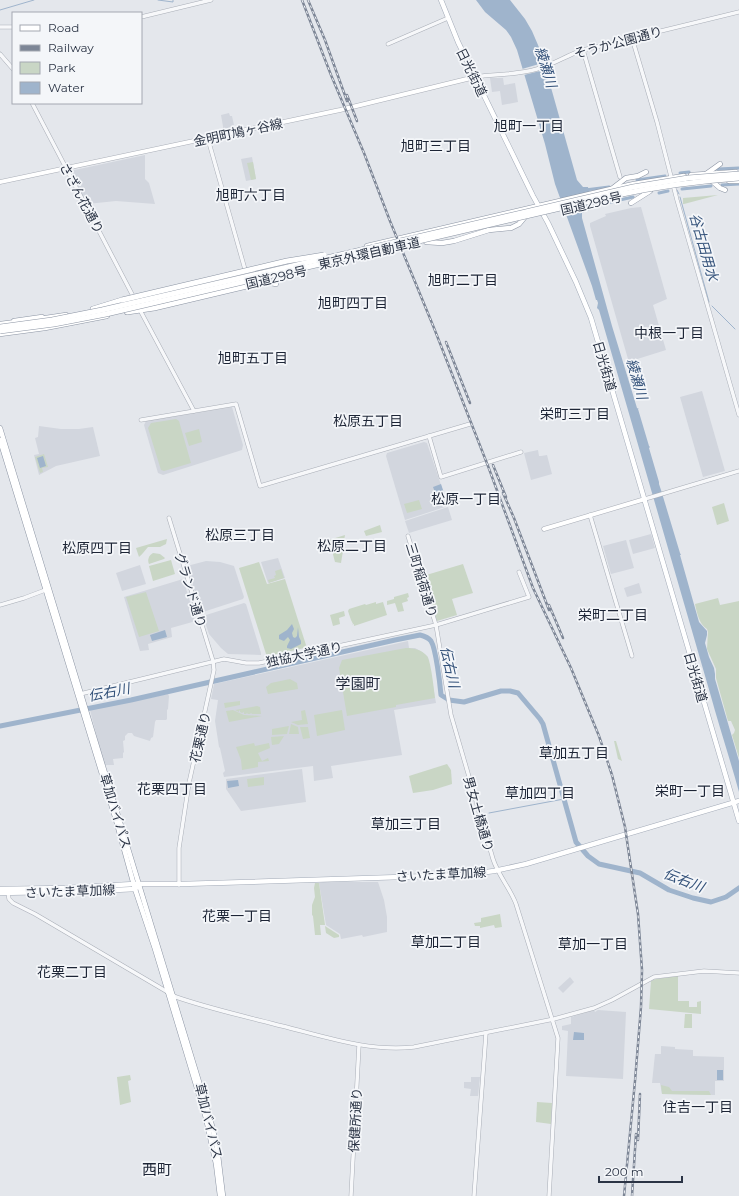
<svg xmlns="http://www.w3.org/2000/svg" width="739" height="1196" font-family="Montserrat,'Noto Sans JP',sans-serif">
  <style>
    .built { fill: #d2d6de }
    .green { fill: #c9d6c5 }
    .water { fill: #9fb4cc }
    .pier { fill: #e4e7ec }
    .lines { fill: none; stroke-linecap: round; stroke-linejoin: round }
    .stream { stroke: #9fb4cc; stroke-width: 1 }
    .canal { stroke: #9fb4cc; stroke-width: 3 }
    .river { stroke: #9fb4cc; stroke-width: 5 }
    .tertiary-casing { stroke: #a9aeb7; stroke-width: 4.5 }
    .secondary-casing { stroke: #a9aeb7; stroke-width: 5 }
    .primary-casing { stroke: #a3abb8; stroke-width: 5.5 }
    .trunk-casing { stroke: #8b94a3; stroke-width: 5.5 }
    .motorway-casing { stroke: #8b94a3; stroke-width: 6 }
    .tertiary { stroke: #f7f8fa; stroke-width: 3.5 }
    .secondary { stroke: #fff; stroke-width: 4 }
    .primary { stroke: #fff; stroke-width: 4.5 }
    .trunk { stroke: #fff; stroke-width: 4.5 }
    .motorway { stroke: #fff; stroke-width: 5 }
    .rail-casing { stroke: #7d8696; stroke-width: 2.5 }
    .rail { stroke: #f4f6f9; stroke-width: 1; stroke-dasharray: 3; stroke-linecap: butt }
    .motorway-bridge-casing { stroke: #8b94a3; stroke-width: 6; stroke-linecap: butt }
    .motorway-bridge { stroke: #fff; stroke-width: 5 }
    .labels { text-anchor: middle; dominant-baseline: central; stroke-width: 3.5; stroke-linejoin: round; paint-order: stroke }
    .street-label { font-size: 13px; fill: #2b3445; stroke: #f4f6f9 }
    .water-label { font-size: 14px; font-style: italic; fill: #34527a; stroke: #f4f6f9 }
    .neighbourhood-label { font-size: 14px; fill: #1d2536; stroke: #f4f6f9 }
    .quarter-label { font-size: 15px; fill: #1d2536; stroke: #f4f6f9 }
  </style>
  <rect width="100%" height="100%" fill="#e4e7ec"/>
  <g class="built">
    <path d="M490,78H503L504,85L515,83L518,102L502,105L500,91L492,92Z"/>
    <path d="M229,113L230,116H232L235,130L224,132L221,115Z"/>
    <path d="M145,155V179L149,183L155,204L116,201L87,204L70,171Z"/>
    <path d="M252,157L256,179L246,181L241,159Z"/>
    <path d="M641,207L667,299L653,305L666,350L631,361L628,359L590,226V223L606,216L605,214L631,208Z"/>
    <path d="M702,391L725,471L703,477L680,397Z"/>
    <path d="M232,407L243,445L242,450L163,475L158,473L144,425L146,421Z"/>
    <path d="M39,426L61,429H79L93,427L100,456L56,466L39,475L34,455L39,454L35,438L38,437Z"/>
    <path d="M424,442L427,443L448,506L405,520L386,456L387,453Z"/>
    <path d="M538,450L539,456H541L547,455L552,474L531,480L524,453Z"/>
    <path d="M448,507L452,520L409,533L405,521Z"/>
    <path d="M651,534L655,548L633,554L629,540Z"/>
    <path d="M626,540L634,568L611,574L603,546Z"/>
    <path d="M278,558L285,578L268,583L261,562Z"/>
    <path d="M206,561L220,562L234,566L244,597L243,599L203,612L201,611L187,566Z"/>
    <path d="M140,565L146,584L122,591L116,573Z"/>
    <path d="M183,579L196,621L171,628L172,637L148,644L149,650L140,651L124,597Z"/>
    <path d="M639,583L642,593L627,597L624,588Z"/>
    <path d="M244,603L246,604L261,653V655L228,654L221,648L209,634L203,616Z"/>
    <path d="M408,641L409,648H415L422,652L428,657L436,703L394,710L402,755L331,766L333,778L314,781L313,766L224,777L223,773L225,771L220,748L219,747L215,721L218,700L211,699L214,684Z"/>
    <path d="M168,694L169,696L168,709L167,710V719L166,720H156L155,722L153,737L151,738L150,741L134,736L132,733H128L125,736V740L123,741L124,752L123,753V758L113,759L114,765H104L90,710Z"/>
    <path d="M302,769L306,802L241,811L226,789V779Z"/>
    <path d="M323,882H378L384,900L387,917V932L363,937L362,935L341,939L340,934L326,925L319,883Z"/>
    <path d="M570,977L574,982L563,993L558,988Z"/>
    <path d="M594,1010L595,1012L598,1010L626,1012L623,1079L566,1076L568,1031L562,1030V1026L571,1024V1017Z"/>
    <path d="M661,1046L675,1047V1049L693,1050V1056L724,1057V1081H715V1095L662,1094L660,1083H652L655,1054H661Z"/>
    <path d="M471,1077H480L478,1096H470L471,1089L464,1088V1082H471Z"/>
  </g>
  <g class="green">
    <path d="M253,162L256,179L251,180L247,163Z"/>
    <path d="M718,195L684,204H683V198Z"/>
    <path d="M176,419L179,421L191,463L164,471L161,470L148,428L151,423Z"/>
    <path d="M199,429L202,442L189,446L185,433Z"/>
    <path d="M44,454L48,467L42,468L43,472L40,473L35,457Z"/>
    <path d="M419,500L422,509L407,513L404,504Z"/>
    <path d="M724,503L729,521L717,525L712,507Z"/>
    <path d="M380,525L382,532L366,536L364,531Z"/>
    <path d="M345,535L343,548L335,544L330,543L329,540Z"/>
    <path d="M167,539L166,544L160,547H148C145,550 143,554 139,557L136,548Z"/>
    <path d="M331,547H336L343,551L341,563L335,562Z"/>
    <path d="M153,553L160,554L165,558L164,559L149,564C147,560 149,555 153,553Z"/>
    <path d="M171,560L175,574L153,581L149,566Z"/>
    <path d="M259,562L267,584L285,579L306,645L304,648L279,654L268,655L266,654L239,568Z"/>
    <path d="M463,564L473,593L452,599L457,615L437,621L423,576Z"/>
    <path d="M281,569L284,578L269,583L268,580L275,578L274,576L276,575L275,571Z"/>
    <path d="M146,592L159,631L139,637L126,597Z"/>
    <path d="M408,593L409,597L407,598L408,601L402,603L404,611L398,612L395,603L387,605V601L394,599V597Z"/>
    <path d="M718,598L720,605L739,601V758L732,735L734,733L735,730L731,721H728L716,678V669L707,649L708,632L707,629C699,624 697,613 695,604Z"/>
    <path d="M376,602V604L383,602L387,615L354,626V624L352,625L353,624L351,620L348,611L349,609L365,604L366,605Z"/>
    <path d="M344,611L345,616L339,618L340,624L333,626L330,615Z"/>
    <path d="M406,648C414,648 422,650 427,656C431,661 434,690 435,698L396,705V707L347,716L339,668L342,660Z"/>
    <path d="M290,679L297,683L298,689L268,694L266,687L271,683Z"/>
    <path d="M240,701V705L225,708L224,703Z"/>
    <path d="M257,706L260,707L261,714H252L251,713L250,714H248L247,713L246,714H244V712L242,713L240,712V711L239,710V712L235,710Z"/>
    <path d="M233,710L244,715L262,716L229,722L226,711Z"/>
    <path d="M305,710L308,724L298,725L291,722L302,720L301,711Z"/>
    <path d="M342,710L345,730L317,736L314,715Z"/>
    <path d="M291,724L298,727L299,734H289Z"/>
    <path d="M289,726L287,734L272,735V729Z"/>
    <path d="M300,727H308L310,738L303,739Z"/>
    <path d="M284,736L279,744L272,745L271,737Z"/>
    <path d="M614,741H616L622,761L618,759Z"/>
    <path d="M254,743L255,746L269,743L270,748L258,753L262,761L268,758L269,761L258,762V767L242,770L241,760L236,747Z"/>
    <path d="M447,764L451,770L452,784L433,790L413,793L409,776Z"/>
    <path d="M264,777V785L248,787L247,779Z"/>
    <path d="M315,883H319L325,925H320L321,935H315L313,916L312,915V905L315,897L314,888Z"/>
    <path d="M500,914L502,927L495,928L494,925L480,928V926H475L474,923L481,922V918Z"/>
    <path d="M325,926L339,935V937L334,938L326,933Z"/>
    <path d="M678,976V1001H689V1007H697V1002L701,1001V1014L649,1009L651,981L656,979Z"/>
    <path d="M685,1014H692V1028H684Z"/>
    <path d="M130,1075L131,1080L128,1081L131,1102L120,1105L117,1077Z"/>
    <path d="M661,1085L669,1087L672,1091H709L711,1095L662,1094Z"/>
    <path d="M537,1102L552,1103L551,1124L536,1122Z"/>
  </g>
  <g class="water">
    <path d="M476,0H510L525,19L532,31L541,52L577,180L583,187H588L589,192L585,194L587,205H592V209L582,213V218L612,326L637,408L639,409H638L649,446L650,447L649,448L659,482V484L661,490L680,553L681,555H680L699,622L707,631V635L705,643L709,657L714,668L715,674V679L739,761V792C730,759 719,726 710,693C673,565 636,438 599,310L597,308L598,303L597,300H596L592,286L555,184L545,144L517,50L511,37L506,30L485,12Z"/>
    <path d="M43,456L46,466L40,468L37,458Z"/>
    <path d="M441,484L445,496L437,498L433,487Z"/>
    <path d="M292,624L294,629L292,633L293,637L295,638L297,636L298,627L299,637L301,641V644L291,649L287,648V646L290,640L288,637L284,641L279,639V635L287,630Z"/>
    <path d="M165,630L167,637L152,641L150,635Z"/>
    <path d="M238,780L239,786L228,788L227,781Z"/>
    <path d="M574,1032L584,1033V1040H573Z"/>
    <rect x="717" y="1070" width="6" height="10"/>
  </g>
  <path class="pier" d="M546,62L548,69L524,75L522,69Z"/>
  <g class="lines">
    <g class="stream">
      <path d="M158,0L173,2V0"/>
      <path d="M0,10L34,0"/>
      <path d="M677,190L679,194"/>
      <path d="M680,197L709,302"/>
      <path d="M712,306L735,329"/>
      <path d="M489,813L564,799"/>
    </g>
    <g class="canal">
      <path d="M718,169L739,168"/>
      <path d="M680,173L689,172"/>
      <path d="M637,180L665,176"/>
      <path d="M722,185L739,184"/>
      <path d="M682,189L711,186"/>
      <path d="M585,190L609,187"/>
      <path d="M659,193L668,191"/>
      <path d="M589,207L633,197"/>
    </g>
    <path class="river" d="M0,726L131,700L395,640L420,635C424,636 428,637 431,641C436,649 440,684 441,695L449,700L464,702L501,691H510L518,693L540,719L543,724L576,842L588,856L599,864L640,873L669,890L693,898L711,902L726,897L739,888"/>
    <defs>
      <g id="tertiary">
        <path d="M141,17L211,0"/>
        <path d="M0,27H13"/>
        <path d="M632,38L657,122L677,200L739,415"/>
        <path d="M388,44L448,18"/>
        <path d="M583,50L620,177"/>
        <path d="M0,54L13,69"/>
        <path d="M475,77C496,74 517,75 537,69C553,65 567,55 583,50L739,12"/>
        <path d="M32,103L133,296"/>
        <path d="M208,139L246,273"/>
        <path d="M141,312L194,411"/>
        <path d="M141,420L236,404L260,486L470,424"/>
        <path d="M429,436L441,477L521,452"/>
        <path d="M645,499L739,471"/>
        <path d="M590,515L632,656"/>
        <path d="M169,518L213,661L214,670L189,783L179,848V885"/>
        <path d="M408,536L436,625L451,715L493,859C498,875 510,888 516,904L558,1038L549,1196"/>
        <path d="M0,605L24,598L48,589"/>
        <path d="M80,694L224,659L246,663H259L436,625L529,597L519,572"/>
        <path d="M8,892L9,899L13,903L35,914L176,997C211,1009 247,1017 282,1026C326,1037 369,1052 414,1047L554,1019L594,1008L612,1000L654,977L704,971L739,973"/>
        <path d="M351,1196L359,1045"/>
        <path d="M474,1196L486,1033"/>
      </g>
      <g id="secondary">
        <path d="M0,182L340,110L475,77"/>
        <path d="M544,529L645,499"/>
      </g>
      <g id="primary">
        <path d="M441,0L458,42L533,196L548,223L576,282L591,318L739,821"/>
        <path d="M0,889L66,888L134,884H182L463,875L494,871L526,864L739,801"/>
        <path d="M0,893L95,891L135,889L138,886"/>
      </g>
      <g id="trunk">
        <path d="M706,174L720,164"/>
        <path d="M691,175L736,172"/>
        <path d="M729,181H739"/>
        <path d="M713,182L720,188L725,190"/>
        <path d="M613,188L626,178L638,176L646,172"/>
        <path d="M631,203L650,191"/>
        <path d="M426,242L442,243L454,241L489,230L511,228L519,224L524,218"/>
        <path d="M367,246L611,189L634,184L684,176"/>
        <path d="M266,279L271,283L276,284"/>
        <path d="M213,282L305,260"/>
        <path d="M39,319L66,315"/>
        <path d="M14,321L42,317"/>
        <path d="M0,324L16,322"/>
        <path d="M0,334L45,328L107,316"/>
        <path d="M0,428L210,1118L217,1147L223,1196"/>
        <path d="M0,440L116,820L135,889L155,949L206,1118L216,1164L220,1196"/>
      </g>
      <g id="motorway">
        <path d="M93,309L122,300"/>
        <path d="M127,312L154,308L251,285"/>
      </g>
    </defs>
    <use href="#tertiary" class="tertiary-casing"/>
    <use href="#secondary" class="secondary-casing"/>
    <use href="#primary" class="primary-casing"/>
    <use href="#trunk" class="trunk-casing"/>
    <use href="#motorway" class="motorway-casing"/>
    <use href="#tertiary" class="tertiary"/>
    <use href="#secondary" class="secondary"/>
    <use href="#primary" class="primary"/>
    <use href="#trunk" class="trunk"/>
    <use href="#motorway" class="motorway"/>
    <defs>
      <g id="rail">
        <path d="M302,0L331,75L364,153L390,221L434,328L488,466L533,588L571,668L599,736L612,775L625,827L630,861L638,914L642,970L641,1007L635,1081L624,1196"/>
        <path d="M308,0L325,40L347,101"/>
        <path d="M347,95L357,121"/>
        <path d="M446,342L470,403"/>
        <path d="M493,465L506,497"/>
        <path d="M503,493L514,518L549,610"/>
        <path d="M549,605L563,638"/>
        <path d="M638,1140L640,1094"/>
        <path d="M632,1196L636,1134"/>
      </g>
    </defs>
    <use href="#rail" class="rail-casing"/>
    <use href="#rail" class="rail"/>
    <defs>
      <g id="motorway-bridge">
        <path d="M251,285L265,280"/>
        <path d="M122,300L287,261L324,255"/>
        <path d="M0,327L52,320L102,310L633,187L688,178L739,174"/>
        <path d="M0,331L54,324L106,314L612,196C654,187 696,181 739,178"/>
      </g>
    </defs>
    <use href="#motorway-bridge" class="motorway-bridge-casing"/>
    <use href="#motorway-bridge" class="motorway-bridge"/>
  </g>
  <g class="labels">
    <g class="street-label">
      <text transform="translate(618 42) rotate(-15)">そうか公園通り</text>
      <text transform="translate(472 72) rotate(64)">日光街道</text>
      <text transform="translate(238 132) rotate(-12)">金明町鳩ヶ谷線</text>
      <text transform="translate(82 198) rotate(62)">さざん花通り</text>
      <text transform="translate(591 203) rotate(-13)">国道298号</text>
      <text transform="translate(369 253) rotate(-13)">東京外環自動車道</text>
      <text transform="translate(276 277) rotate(-13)">国道298号</text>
      <text transform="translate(605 366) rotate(74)">日光街道</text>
      <text transform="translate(422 580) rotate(73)">三町稲荷通り</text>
      <text transform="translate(191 590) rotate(73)">グランド通り</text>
      <text transform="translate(304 654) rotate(-12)">独協大学通り</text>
      <text transform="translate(696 677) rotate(74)">日光街道</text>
      <text transform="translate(200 737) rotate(-77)">花栗通り</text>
      <text transform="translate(116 811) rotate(73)">草加バイパス</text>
      <text transform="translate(479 814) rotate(74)">男女土橋通り</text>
      <text transform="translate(441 874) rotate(-3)">さいたま草加線</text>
      <text transform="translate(70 891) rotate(-2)">さいたま草加線</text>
      <text transform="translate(355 1120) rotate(-87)">保健所通り</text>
      <text transform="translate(209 1121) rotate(76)">草加バイパス</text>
    </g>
    <g class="water-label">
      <text transform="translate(546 67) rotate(73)">綾瀬川</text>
      <text transform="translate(704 247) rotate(74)">谷古田用水</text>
      <text transform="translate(637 379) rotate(74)">綾瀬川</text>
      <text transform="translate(450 667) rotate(77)">伝右川</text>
      <text transform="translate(109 692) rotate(-11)">伝右川</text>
      <text transform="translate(684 880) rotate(21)">伝右川</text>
    </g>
    <g class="neighbourhood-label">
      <text x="529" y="126">旭町一丁目</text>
      <text x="436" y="146">旭町三丁目</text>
      <text x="251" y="195">旭町六丁目</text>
      <text x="463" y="280">旭町二丁目</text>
      <text x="353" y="303">旭町四丁目</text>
      <text x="669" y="333">中根一丁目</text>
      <text x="253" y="358">旭町五丁目</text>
      <text x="575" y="414">栄町三丁目</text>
      <text x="368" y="421">松原五丁目</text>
      <text x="466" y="499">松原一丁目</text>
      <text x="240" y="535">松原三丁目</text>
      <text x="352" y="546">松原二丁目</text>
      <text x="97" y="548">松原四丁目</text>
      <text x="613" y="615">栄町二丁目</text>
      <text x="574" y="753">草加五丁目</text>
      <text x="172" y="789">花栗四丁目</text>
      <text x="690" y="791">栄町一丁目</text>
      <text x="540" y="793">草加四丁目</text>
      <text x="406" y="824">草加三丁目</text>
      <text x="237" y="916">花栗一丁目</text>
      <text x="446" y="942">草加二丁目</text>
      <text x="593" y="944">草加一丁目</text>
      <text x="72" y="972">花栗二丁目</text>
      <text x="698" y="1107">住吉一丁目</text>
    </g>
    <g class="quarter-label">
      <text x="358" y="683">学園町</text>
      <text x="157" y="1169">西町</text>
    </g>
  </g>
  <rect x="12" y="12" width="130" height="92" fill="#f4f6f9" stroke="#a4a8b1"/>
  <rect x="20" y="25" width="20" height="6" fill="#ffffff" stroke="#a4a8b1"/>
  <text x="48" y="32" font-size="12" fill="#2b3445">Road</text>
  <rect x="20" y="45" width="20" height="6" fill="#7d8696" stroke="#a4a8b1"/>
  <text x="48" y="52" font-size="12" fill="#2b3445">Railway</text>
  <rect x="20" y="62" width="20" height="12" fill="#c9d6c5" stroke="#a4a8b1"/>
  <text x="48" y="72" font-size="12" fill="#2b3445">Park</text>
  <rect x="20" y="82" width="20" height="12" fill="#9fb4cc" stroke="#a4a8b1"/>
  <text x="48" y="92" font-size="12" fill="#2b3445">Water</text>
  <path d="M599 1176v6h83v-6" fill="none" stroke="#2b3445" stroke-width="2"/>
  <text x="605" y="1176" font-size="12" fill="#2b3445" stroke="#f4f6f9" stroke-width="3" paint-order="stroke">200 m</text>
</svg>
